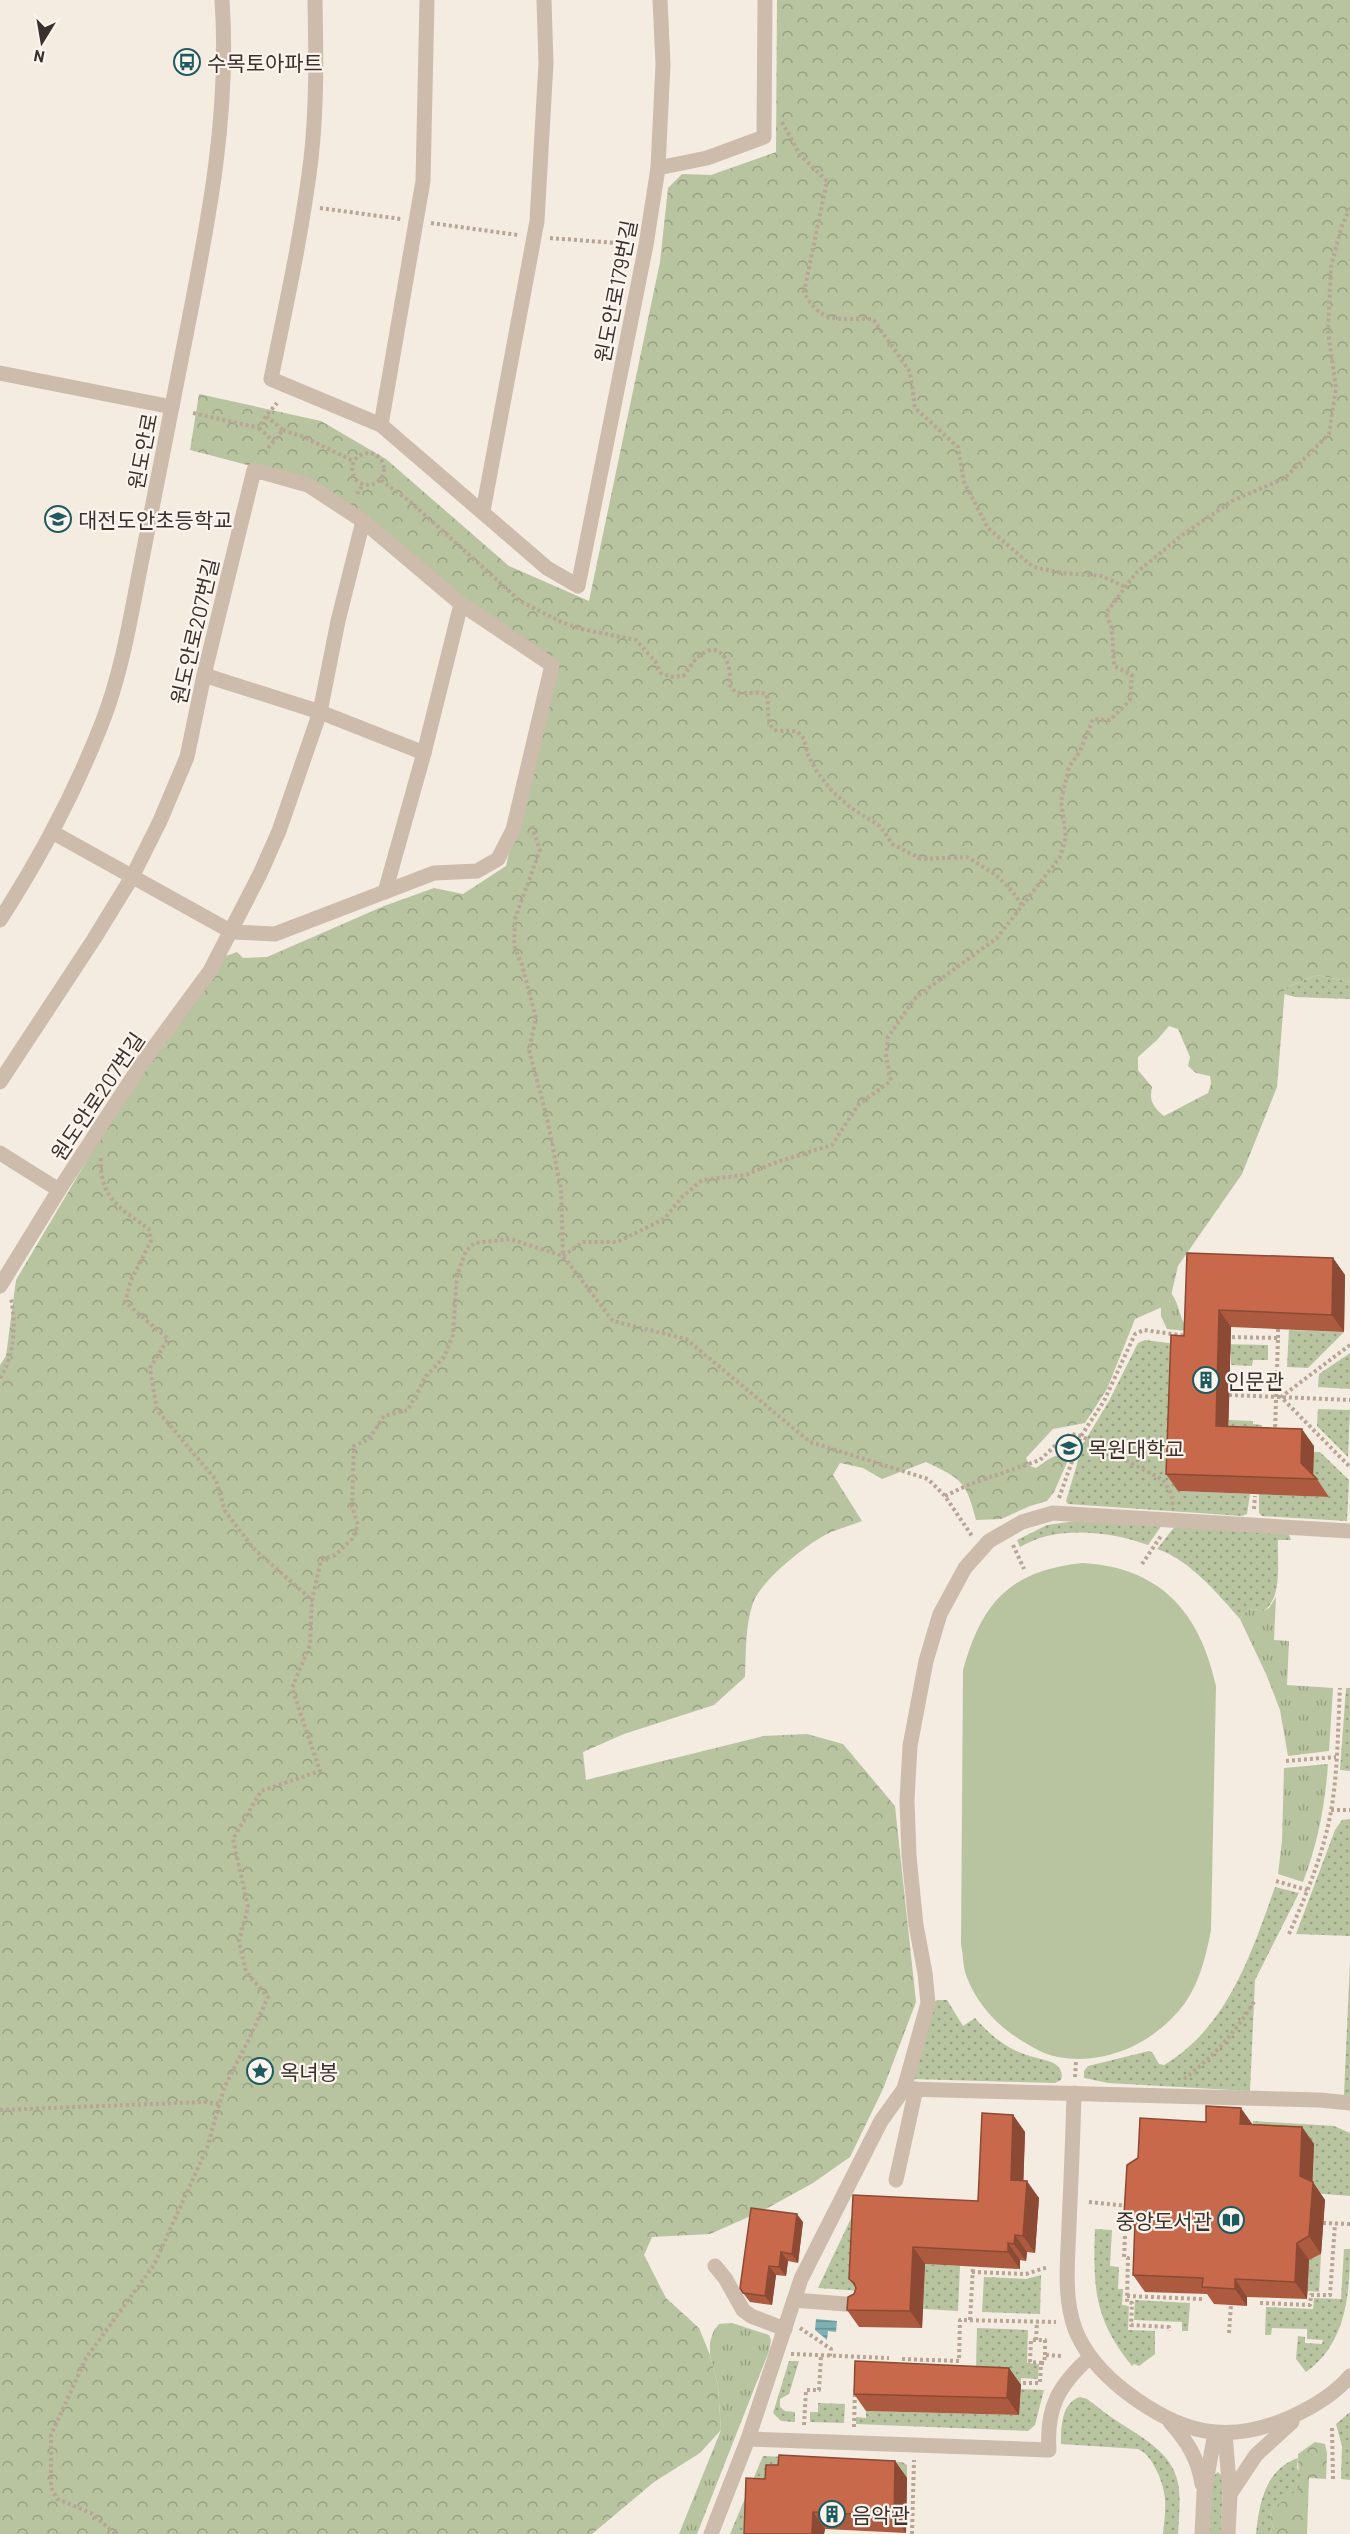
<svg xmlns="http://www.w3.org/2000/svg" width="1350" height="2534" font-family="Barlow,'Noto Sans KR',sans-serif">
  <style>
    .grass { fill: url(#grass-tufts) }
    .forest { fill: url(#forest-crowns); fill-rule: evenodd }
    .garden { fill: url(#garden-dots) }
    .pitch { fill: #b8c4a0 }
    .water { fill: url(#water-rules) }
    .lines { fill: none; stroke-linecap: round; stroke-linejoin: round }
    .path { stroke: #b9a596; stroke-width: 4; stroke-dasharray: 3 3; stroke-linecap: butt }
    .minor { stroke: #cdbbac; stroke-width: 15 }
    .wall { fill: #ac5a40 }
    .shaded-wall { fill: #8c4a34 }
    .building { fill: #c8694b; stroke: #8c4a34; stroke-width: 1.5 }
    .labels { text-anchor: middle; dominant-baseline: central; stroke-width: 4.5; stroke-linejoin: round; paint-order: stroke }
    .poi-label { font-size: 21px; fill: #3b302b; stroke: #fbf5ee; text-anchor: start }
    .street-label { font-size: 21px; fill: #3b302b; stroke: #fbf5ee }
  </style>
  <defs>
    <pattern id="grass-tufts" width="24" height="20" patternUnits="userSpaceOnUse" patternTransform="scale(1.5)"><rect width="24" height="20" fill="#b8c4a0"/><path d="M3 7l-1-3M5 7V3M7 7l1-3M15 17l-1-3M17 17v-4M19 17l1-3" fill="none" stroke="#97a083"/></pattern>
    <pattern id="forest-crowns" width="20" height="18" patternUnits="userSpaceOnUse" patternTransform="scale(1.5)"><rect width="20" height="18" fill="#b8c4a0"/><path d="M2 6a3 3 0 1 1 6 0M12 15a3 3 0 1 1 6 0" fill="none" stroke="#97a083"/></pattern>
    <pattern id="garden-dots" width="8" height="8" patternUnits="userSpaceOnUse" patternTransform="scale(1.5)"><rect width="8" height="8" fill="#b8c4a0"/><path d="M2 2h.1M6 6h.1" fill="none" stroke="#97a083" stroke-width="1.8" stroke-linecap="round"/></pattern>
    <pattern id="water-rules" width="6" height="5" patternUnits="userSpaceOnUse" patternTransform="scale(1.5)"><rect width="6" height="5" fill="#7fb0b2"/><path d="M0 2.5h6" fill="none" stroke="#699091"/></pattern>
  </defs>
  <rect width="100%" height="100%" fill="#f4ebe1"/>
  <g class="grass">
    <path d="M1171,1293C1181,1306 1178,1318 1188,1328L1187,1331L1167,1329L1161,1316V1307L1169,1304Z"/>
    <path d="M1276,1597L1274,1640L1289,1641L1287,1685L1333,1688L1329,1751L1288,1756L1280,1710L1266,1674L1240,1619C1246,1608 1252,1608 1263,1611L1269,1608Z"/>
    <path d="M1328,1764C1325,1805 1318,1843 1303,1882L1278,1874L1282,1841L1284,1768Z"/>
    <path d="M732,2323L769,2335L771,2340L769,2351L697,2534H679L721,2430L718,2386L710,2355V2342L714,2330L719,2324Z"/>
  </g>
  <g class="forest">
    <path d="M777,0H1350V982L1317,975L1285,988L1277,1087L1242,1174L1178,1266L1169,1304L1135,1319L1107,1389L1085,1423L1053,1429L1026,1458L1030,1466L1036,1468C1048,1461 1054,1451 1069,1458L1054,1492L1047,1501L1030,1506L1001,1519L976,1520C966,1480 961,1479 926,1462L882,1479L863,1468L840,1463L833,1475L862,1521C852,1525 841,1528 831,1532C809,1542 761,1580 753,1603C745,1626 746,1653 745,1677L714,1705L624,1734L583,1752L586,1780L764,1736L807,1734L843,1744L895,1806L916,2002L883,2089L850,2157L813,2183L762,2211L710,2234L652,2237L644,2255L666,2298L699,2328L710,2355L718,2386L721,2430L700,2453L654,2482L592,2534H0V1365L6,1356L16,1280L134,1081L220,958L237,952L243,958L267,957L384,906L434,888L463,894L506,866L553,662L513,637L345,502L263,469L190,450L199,394L321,421L386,459L509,566L589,601L660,262L668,188L682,174L711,175L776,152ZM1169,1026L1178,1029L1190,1057L1188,1066L1196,1073L1210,1076L1211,1084L1208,1093L1164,1116C1153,1107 1149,1101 1152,1087L1138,1070V1057L1157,1040Z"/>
    <path d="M1315,2442L1325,2444L1327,2453L1326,2479L1309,2478L1307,2534H1270L1273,2526L1270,2521L1271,2510L1299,2487L1298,2454Z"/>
  </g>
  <g class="garden">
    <path d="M1317,975L1350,982V999L1295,997L1284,994L1285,988Z"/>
    <path d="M1289,1330L1344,1332L1308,1368L1287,1367Z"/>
    <path d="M1145,1340L1176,1344L1178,1491L1250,1494L1247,1514L1242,1516L1068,1504L1066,1501L1083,1444L1109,1401L1138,1343Z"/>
    <path d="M1219,1344L1268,1345V1360H1253L1252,1366L1231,1365V1354H1219Z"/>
    <path d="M1350,1353V1389L1318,1387L1319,1374Z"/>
    <path d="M1318,1409L1350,1410L1348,1457L1317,1426Z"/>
    <path d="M1229,1420L1253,1421V1424L1262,1425V1444L1228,1443Z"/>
    <path d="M1313,1452H1320L1349,1480L1347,1521L1262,1516L1259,1513V1494L1329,1497L1313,1480Z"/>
    <path d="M1076,1521L1162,1525L1148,1545C1110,1531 1056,1525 1020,1547L1017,1540L1047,1525Z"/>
    <path d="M1176,1525L1288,1532L1291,1540H1278C1277,1562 1283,1599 1263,1611C1252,1608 1246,1608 1240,1619C1217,1593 1190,1560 1157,1549Z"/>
    <path d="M1346,1688H1350V1771L1340,1770Z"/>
    <path d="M1350,1819V1936L1296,1934L1335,1830L1342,1820Z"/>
    <path d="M1275,1887L1299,1893L1255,1980L1250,2091L1108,2083L1084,2078V2071L1088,2066L1149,2051L1152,2052L1159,2064L1164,2065C1228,2027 1252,1952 1275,1887Z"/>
    <path d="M1350,1961V2096L1344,2095Z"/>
    <path d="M937,2000H947L963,2026L975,2018C989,2034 1004,2047 1024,2054C1033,2058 1047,2059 1055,2064C1061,2068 1063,2074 1061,2080L1055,2083L911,2079L932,2004Z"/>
    <path d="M1253,2121L1334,2126L1350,2133V2196L1312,2193L1252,2141Z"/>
    <path d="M854,2212L861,2291L818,2288Z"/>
    <path d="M1095,2229L1112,2230L1110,2266L1119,2267L1118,2289H1123L1122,2305L1129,2306L1128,2330L1155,2331V2354L1139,2366L1134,2364L1132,2366C1094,2319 1093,2288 1095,2229Z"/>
    <path d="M1344,2249H1350C1350,2294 1346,2344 1306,2372L1296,2359L1298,2336L1305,2337V2343L1322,2344L1323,2340L1307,2339V2329L1272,2328L1271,2335H1265L1266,2307L1313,2309L1314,2298L1341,2299Z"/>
    <path d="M1321,2254L1319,2292L1307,2291L1309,2260Z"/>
    <path d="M925,2264L960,2266L958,2311L923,2309Z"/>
    <path d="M1041,2275L1040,2314L982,2312L984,2277L1026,2279Z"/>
    <path d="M1135,2300L1190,2303L1188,2331H1182V2322L1134,2320Z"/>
    <path d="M977,2328L1028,2330L1027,2363L1039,2364L1038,2379L1021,2378V2385L948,2383L976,2368Z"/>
    <path d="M789,2361H799L789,2394L780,2399V2407L785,2411L795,2412V2422L781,2421L773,2413Z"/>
    <path d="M1021,2389L1044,2390L1035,2425L1028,2431L856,2424V2417L866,2418V2411L1019,2415Z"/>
    <path d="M1080,2397L1087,2399C1097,2406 1107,2415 1117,2421C1141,2437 1172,2452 1178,2483C1181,2499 1179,2517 1178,2534H1163C1164,2523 1166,2511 1165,2499C1164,2484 1153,2455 1138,2449L1061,2444C1061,2428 1061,2403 1080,2397Z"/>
    <path d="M818,2403L845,2404L844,2423L810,2422V2412H818Z"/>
    <path d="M1350,2412V2480L1341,2479L1342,2446L1336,2424Z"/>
    <path d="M763,2456L902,2462L907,2465V2478L757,2534H730Z"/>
    <path d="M1298,2458L1297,2468L1302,2477L1299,2488L1271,2510L1270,2521L1273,2526L1270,2534H1256C1259,2504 1265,2469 1298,2458Z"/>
    <path d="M1218,2472L1223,2477L1221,2534H1209L1212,2477Z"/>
  </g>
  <path class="pitch" d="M1082,1563C1160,1567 1200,1612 1216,1686L1211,1930C1206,1956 1200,1981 1185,2003C1156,2042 1107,2066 1058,2057C1042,2054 1027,2044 1013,2035C992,2020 975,2000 966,1975C963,1966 963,1954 961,1944L963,1670C982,1602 1010,1571 1082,1563Z"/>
  <path class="water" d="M816,2319L837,2321L836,2332L828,2331L827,2340L815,2330Z"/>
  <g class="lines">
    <g class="path">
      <path d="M782,122L800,155L827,181L804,292C821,326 841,318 873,319L910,372L915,408L958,447L964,482L988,528L1033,567L1063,573L1102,576L1125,587"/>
      <path d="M320,208L401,219"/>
      <path d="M431,223L518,235"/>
      <path d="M550,238L629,244"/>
      <path d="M193,413L259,428L266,416"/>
      <path d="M259,428L273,441"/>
      <path d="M283,430L304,437L353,461"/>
      <path d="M268,448L283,430L266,416L277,403"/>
      <circle cx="368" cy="469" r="16"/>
      <path d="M381,480L413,504L520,601L559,621L581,629L636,640L655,661L661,673L672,677L683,676C690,669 693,659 702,654C723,640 733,667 729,684L735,692C746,695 755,691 766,694C771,704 763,729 779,731C786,731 792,730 798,732L804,739L808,755L817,772L832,791L851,808L880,826L892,844L921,859L967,857L996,875L1013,892L1023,907"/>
      <path d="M357,494L363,485"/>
      <path d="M532,826L540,850L515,919L514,946L522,965L536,1018L529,1050L547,1118L561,1189L563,1255"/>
      <path d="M101,1158C99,1198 120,1208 149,1229L151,1241L131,1280L125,1302L168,1339L150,1368L157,1410L216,1480L225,1511L254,1549L312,1600"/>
      <path d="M563,1256L583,1242H617L664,1219L682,1197L702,1180L746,1175L774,1163L832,1145L859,1104L891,1081L886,1056L888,1037L916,997L997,938L1060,857L1066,837L1061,801L1069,767L1080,751L1093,719L1110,720L1130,700L1132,675L1114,666L1112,629L1106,613L1136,573L1182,535L1232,501L1285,478L1329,434L1336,388L1328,331L1331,267L1341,228L1350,208"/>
      <path d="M1226,1337L1278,1338L1275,1431"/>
      <path d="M1278,1338V1329"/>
      <path d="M1350,1345L1281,1397L1350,1467"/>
      <path d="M0,1378C15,1354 16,1326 11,1298"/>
      <path d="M1229,1395L1350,1400"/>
      <path d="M945,1496L970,1484L1040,1460L1063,1438L1071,1434L1081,1436L1163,1480L1171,1493L1173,1506"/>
      <path d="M1059,1498L1081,1436L1104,1401L1135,1334L1144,1330L1187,1336"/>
      <path d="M1254,1509L1255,1496"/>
      <path d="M1013,1545L1024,1569"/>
      <path d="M1142,1564L1161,1536"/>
      <path d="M1286,1761L1336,1757"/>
      <path d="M1331,1810H1350"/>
      <path d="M1276,1881L1307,1890"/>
      <path d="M1289,1934C1308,1891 1327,1845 1333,1798C1338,1762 1338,1725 1340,1688"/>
      <path d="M1075,2077L1076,2061"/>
      <path d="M1184,2079C1213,2057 1236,2032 1255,2000"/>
      <path d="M0,2110L204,2102L219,2104"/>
      <path d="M1089,2202L1128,2206"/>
      <path d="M1126,2212L1124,2257L1128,2258L1127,2302L1132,2303L1131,2325L1169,2327V2331"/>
      <path d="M1323,2223L1350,2224"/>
      <path d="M972,2272L1026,2274L1048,2267"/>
      <path d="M1127,2296L1202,2299"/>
      <path d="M1260,2303L1310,2305L1311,2295H1330L1335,2224"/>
      <path d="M970,2320L973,2267"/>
      <path d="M800,2328L831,2349L830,2356"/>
      <path d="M1229,2333L1231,2305"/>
      <path d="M1036,2340L1037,2322"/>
      <path d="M791,2354L889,2358"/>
      <path d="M902,2359L959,2361L960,2320L1056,2322"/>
      <path d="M1041,2363H1044L1045,2355L1061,2356"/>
      <path d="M1023,2383H1040L1041,2363L1030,2362L1031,2340H1045V2355"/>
      <path d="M804,2425L806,2390H819L821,2356"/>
      <path d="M854,2427L855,2390"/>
      <path d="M1332,2428L1333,2479"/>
      <path d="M115,2534L91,2513L57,2499L51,2487V2435L86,2358L154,2265L207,2148L224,2088L251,2035L268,1997L246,1972L239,1941L248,1907L233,1839L261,1791L320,1771L292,1688L310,1645L312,1600L321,1560L335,1555L352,1539L358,1525L352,1506L354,1446L369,1439L384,1416L408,1410L426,1376L444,1357L453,1335L457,1275L466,1251L474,1243L510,1239L563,1256L613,1321L686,1339L810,1442L928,1479L945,1496L972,1536"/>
      <path d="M912,2534L914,2460"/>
    </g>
    <g class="minor">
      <path d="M315,0C316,53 317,106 311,159C302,233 286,306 271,379L381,425L547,568L578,586L646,245L658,168L663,64L660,0"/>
      <path d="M658,168L707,158L764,137L765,0"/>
      <path d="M0,373L172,407"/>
      <path d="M381,425L423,181L427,0"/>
      <path d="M483,511L537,221L546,63L544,0"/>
      <path d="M204,675L320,712L424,753"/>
      <path d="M385,892L424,753L461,604"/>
      <path d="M0,920C40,858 75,792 102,723C121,675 130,621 140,569C153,505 165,440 178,376C202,251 231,128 222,0"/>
      <path d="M0,1082L94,939L132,877L160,821L187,757L204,675L254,470L308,485L363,521L461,604L552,665L513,830L498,859L477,871L434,873L275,934L232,932L52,832"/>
      <path d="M0,1153L59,1190"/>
      <path d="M0,1286L59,1190L140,1066L210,971L260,874L279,831L320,712L338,621L363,521"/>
      <path d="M904,2089L1320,2100L1350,2103"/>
      <path d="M1074,2093C1073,2137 1071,2181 1069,2225C1068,2259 1063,2296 1075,2329C1085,2355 1104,2375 1126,2392C1180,2433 1226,2446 1291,2417C1313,2407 1334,2395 1350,2376"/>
      <path d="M896,2180L916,2089"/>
      <path d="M715,2266L725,2278L743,2310L751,2316L785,2329"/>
      <path d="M794,2300L858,2305"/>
      <path d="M1170,2422C1187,2441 1198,2458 1202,2484"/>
      <path d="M1225,2434L1230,2494L1228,2534"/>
      <path d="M748,2439L1049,2450C1046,2407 1059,2385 1090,2357"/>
      <path d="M1230,2494L1256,2455L1292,2422"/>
      <path d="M711,2534L748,2439L801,2279L881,2121L904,2089L928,2003L925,1973L916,1925L909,1856L907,1800L910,1746L926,1661L940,1614L965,1568L989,1541L1022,1522L1053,1513L1350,1531"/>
      <path d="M1202,2534L1204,2493L1215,2433"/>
    </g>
  </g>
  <g class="wall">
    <path d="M1187,1253L1333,1258L1345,1275L1344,1332L1231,1327L1228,1427L1314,1446L1313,1475L1317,1479L1329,1497L1178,1491L1166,1474L1184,1336Z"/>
    <path d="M1013,2115L1025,2132L1023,2181L1039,2198L1035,2253L1027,2252L1026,2261L1020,2260V2269L925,2264L922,2328L859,2327L847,2310L856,2288L849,2279L978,2201Z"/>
    <path d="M1252,2124L1302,2127L1314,2144L1312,2182L1325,2200L1321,2254L1309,2260L1307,2299L1247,2297V2306L1214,2304L1207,2294L1145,2292L1133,2275L1135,2228L1124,2214Z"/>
    <path d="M803,2222L798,2263L788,2261L786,2276L776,2275L772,2305L750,2302L743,2293Z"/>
    <path d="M1009,2368L1021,2385L1019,2415L866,2411L854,2394Z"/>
    <path d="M895,2461L907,2478L906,2533L825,2529L824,2534H744L765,2479L778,2465Z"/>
  </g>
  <g class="shaded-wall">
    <path d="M1333,1258L1345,1275L1344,1332L1332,1315Z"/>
    <path d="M1219,1310L1231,1327L1228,1443L1216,1426Z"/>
    <path d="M1302,1429L1314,1446L1313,1480L1301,1463Z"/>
    <path d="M1241,2108L1253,2125L1240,2124Z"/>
    <path d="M1013,2115L1025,2132L1023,2197L1011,2180Z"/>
    <path d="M1302,2127L1314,2144L1312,2193L1300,2176Z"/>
    <path d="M1027,2181L1039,2198L1035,2253L1023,2236Z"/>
    <path d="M1313,2182L1325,2200L1321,2254L1309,2236Z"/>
    <path d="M797,2214L803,2222L798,2263L792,2254Z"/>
    <path d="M1015,2235L1027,2252L1026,2261L1014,2244Z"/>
    <path d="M1008,2243L1020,2260V2269L1008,2252Z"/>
    <path d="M1297,2243L1309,2260L1307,2299L1295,2282Z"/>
    <path d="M913,2247L925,2264L922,2328L910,2311Z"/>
    <path d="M781,2252L788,2261L786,2276L779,2267Z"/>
    <path d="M769,2266L776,2275L772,2305L765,2296Z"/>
    <path d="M1235,2279L1247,2297V2306L1235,2289Z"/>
    <path d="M1009,2368L1021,2385L1019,2415L1007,2398Z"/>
    <path d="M895,2461L907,2478L906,2533L894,2516Z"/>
    <path d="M813,2512L825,2529L824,2534H812Z"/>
  </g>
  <g class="building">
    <path d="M1187,1253L1333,1258L1332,1315L1219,1310L1216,1426L1302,1429L1301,1463L1317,1479L1166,1474L1171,1335L1184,1336Z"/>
    <path d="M1206,2106L1241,2108L1240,2124L1302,2127L1300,2176L1313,2182L1309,2236L1297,2243L1295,2282L1235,2279V2289L1202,2287L1203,2278L1133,2275L1135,2221L1124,2214L1127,2165L1138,2158L1140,2118L1206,2122Z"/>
    <path d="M982,2113L1013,2115L1011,2180L1027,2181L1023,2236L1015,2235L1014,2244L1008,2243V2252L913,2247L910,2311L847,2310L848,2297L854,2294L856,2288L854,2283L849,2279L853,2195L978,2201Z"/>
    <path d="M751,2208L797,2214L792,2254L781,2252L779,2267L769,2266L765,2296L743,2293L740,2288Z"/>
    <path d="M855,2361L1009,2368L1007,2398L854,2394Z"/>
    <path d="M779,2455L895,2461L894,2516L813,2512L812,2534H744L746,2478L765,2479L766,2465H778Z"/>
  </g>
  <defs>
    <symbol id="bus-ring" viewBox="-11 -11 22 22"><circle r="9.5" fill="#fbf5ee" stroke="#1f5a5e" stroke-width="1.5"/><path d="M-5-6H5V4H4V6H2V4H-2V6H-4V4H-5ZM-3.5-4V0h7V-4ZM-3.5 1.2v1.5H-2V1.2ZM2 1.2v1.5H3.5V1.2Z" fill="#1f5a5e"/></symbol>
    <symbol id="school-ring" viewBox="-11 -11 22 22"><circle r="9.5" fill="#fbf5ee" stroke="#1f5a5e" stroke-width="1.5"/><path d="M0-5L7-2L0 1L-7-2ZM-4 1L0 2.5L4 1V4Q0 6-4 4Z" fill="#1f5a5e"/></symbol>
    <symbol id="building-ring" viewBox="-11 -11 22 22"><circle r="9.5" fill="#fbf5ee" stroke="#1f5a5e" stroke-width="1.5"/><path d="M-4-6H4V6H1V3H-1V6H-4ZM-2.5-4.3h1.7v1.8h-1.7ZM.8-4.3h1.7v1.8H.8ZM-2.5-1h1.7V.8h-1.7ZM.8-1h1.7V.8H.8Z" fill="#1f5a5e"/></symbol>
    <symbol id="university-ring" viewBox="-11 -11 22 22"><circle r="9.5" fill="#fbf5ee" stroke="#1f5a5e" stroke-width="1.5"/><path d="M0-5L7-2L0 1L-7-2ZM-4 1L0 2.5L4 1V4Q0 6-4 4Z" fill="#1f5a5e"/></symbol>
    <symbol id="sight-ring" viewBox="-11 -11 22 22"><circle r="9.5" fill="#fbf5ee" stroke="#1f5a5e" stroke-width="1.5"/><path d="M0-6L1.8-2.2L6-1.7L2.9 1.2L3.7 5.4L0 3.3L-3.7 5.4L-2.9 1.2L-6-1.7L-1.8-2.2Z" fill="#1f5a5e"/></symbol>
    <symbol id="library-ring" viewBox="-11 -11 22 22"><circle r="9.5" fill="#fbf5ee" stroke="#1f5a5e" stroke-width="1.5"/><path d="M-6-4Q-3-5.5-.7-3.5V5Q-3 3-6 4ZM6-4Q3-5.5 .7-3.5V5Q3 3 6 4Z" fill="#1f5a5e"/></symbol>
  </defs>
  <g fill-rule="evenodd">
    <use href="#bus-ring" x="172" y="47" width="30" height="30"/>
    <use href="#school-ring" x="43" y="504" width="30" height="30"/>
    <use href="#building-ring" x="1191" y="1365" width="30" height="30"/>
    <use href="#university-ring" x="1054" y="1433" width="30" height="30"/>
    <use href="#sight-ring" x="245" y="2056" width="30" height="30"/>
    <use href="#library-ring" x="1216" y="2205" width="30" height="30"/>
    <use href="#building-ring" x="817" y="2499" width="30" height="30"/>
  </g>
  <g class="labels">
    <g class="poi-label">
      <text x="207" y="62">수목토아파트</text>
      <text x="78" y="519">대전도안초등학교</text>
      <text x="1226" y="1380">인문관</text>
      <text x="1088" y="1448">목원대학교</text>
      <text x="280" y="2071">옥녀봉</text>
      <text x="1212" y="2220" text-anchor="end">중앙도서관</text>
      <text x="852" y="2514">음악관</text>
    </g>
    <g class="street-label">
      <text transform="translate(615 291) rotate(-79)">원도안로179번길</text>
      <text transform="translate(142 451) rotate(-79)">원도안로</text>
      <text transform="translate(194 631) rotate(-77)">원도안로207번길</text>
      <text transform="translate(97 1096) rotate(-56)">원도안로207번길</text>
    </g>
  </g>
  <g transform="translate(42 42) rotate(191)" stroke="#fbf5ee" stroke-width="4.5" paint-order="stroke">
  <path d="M0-4.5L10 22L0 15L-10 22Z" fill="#3b302b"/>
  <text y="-9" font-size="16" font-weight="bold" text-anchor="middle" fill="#3b302b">N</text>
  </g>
</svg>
